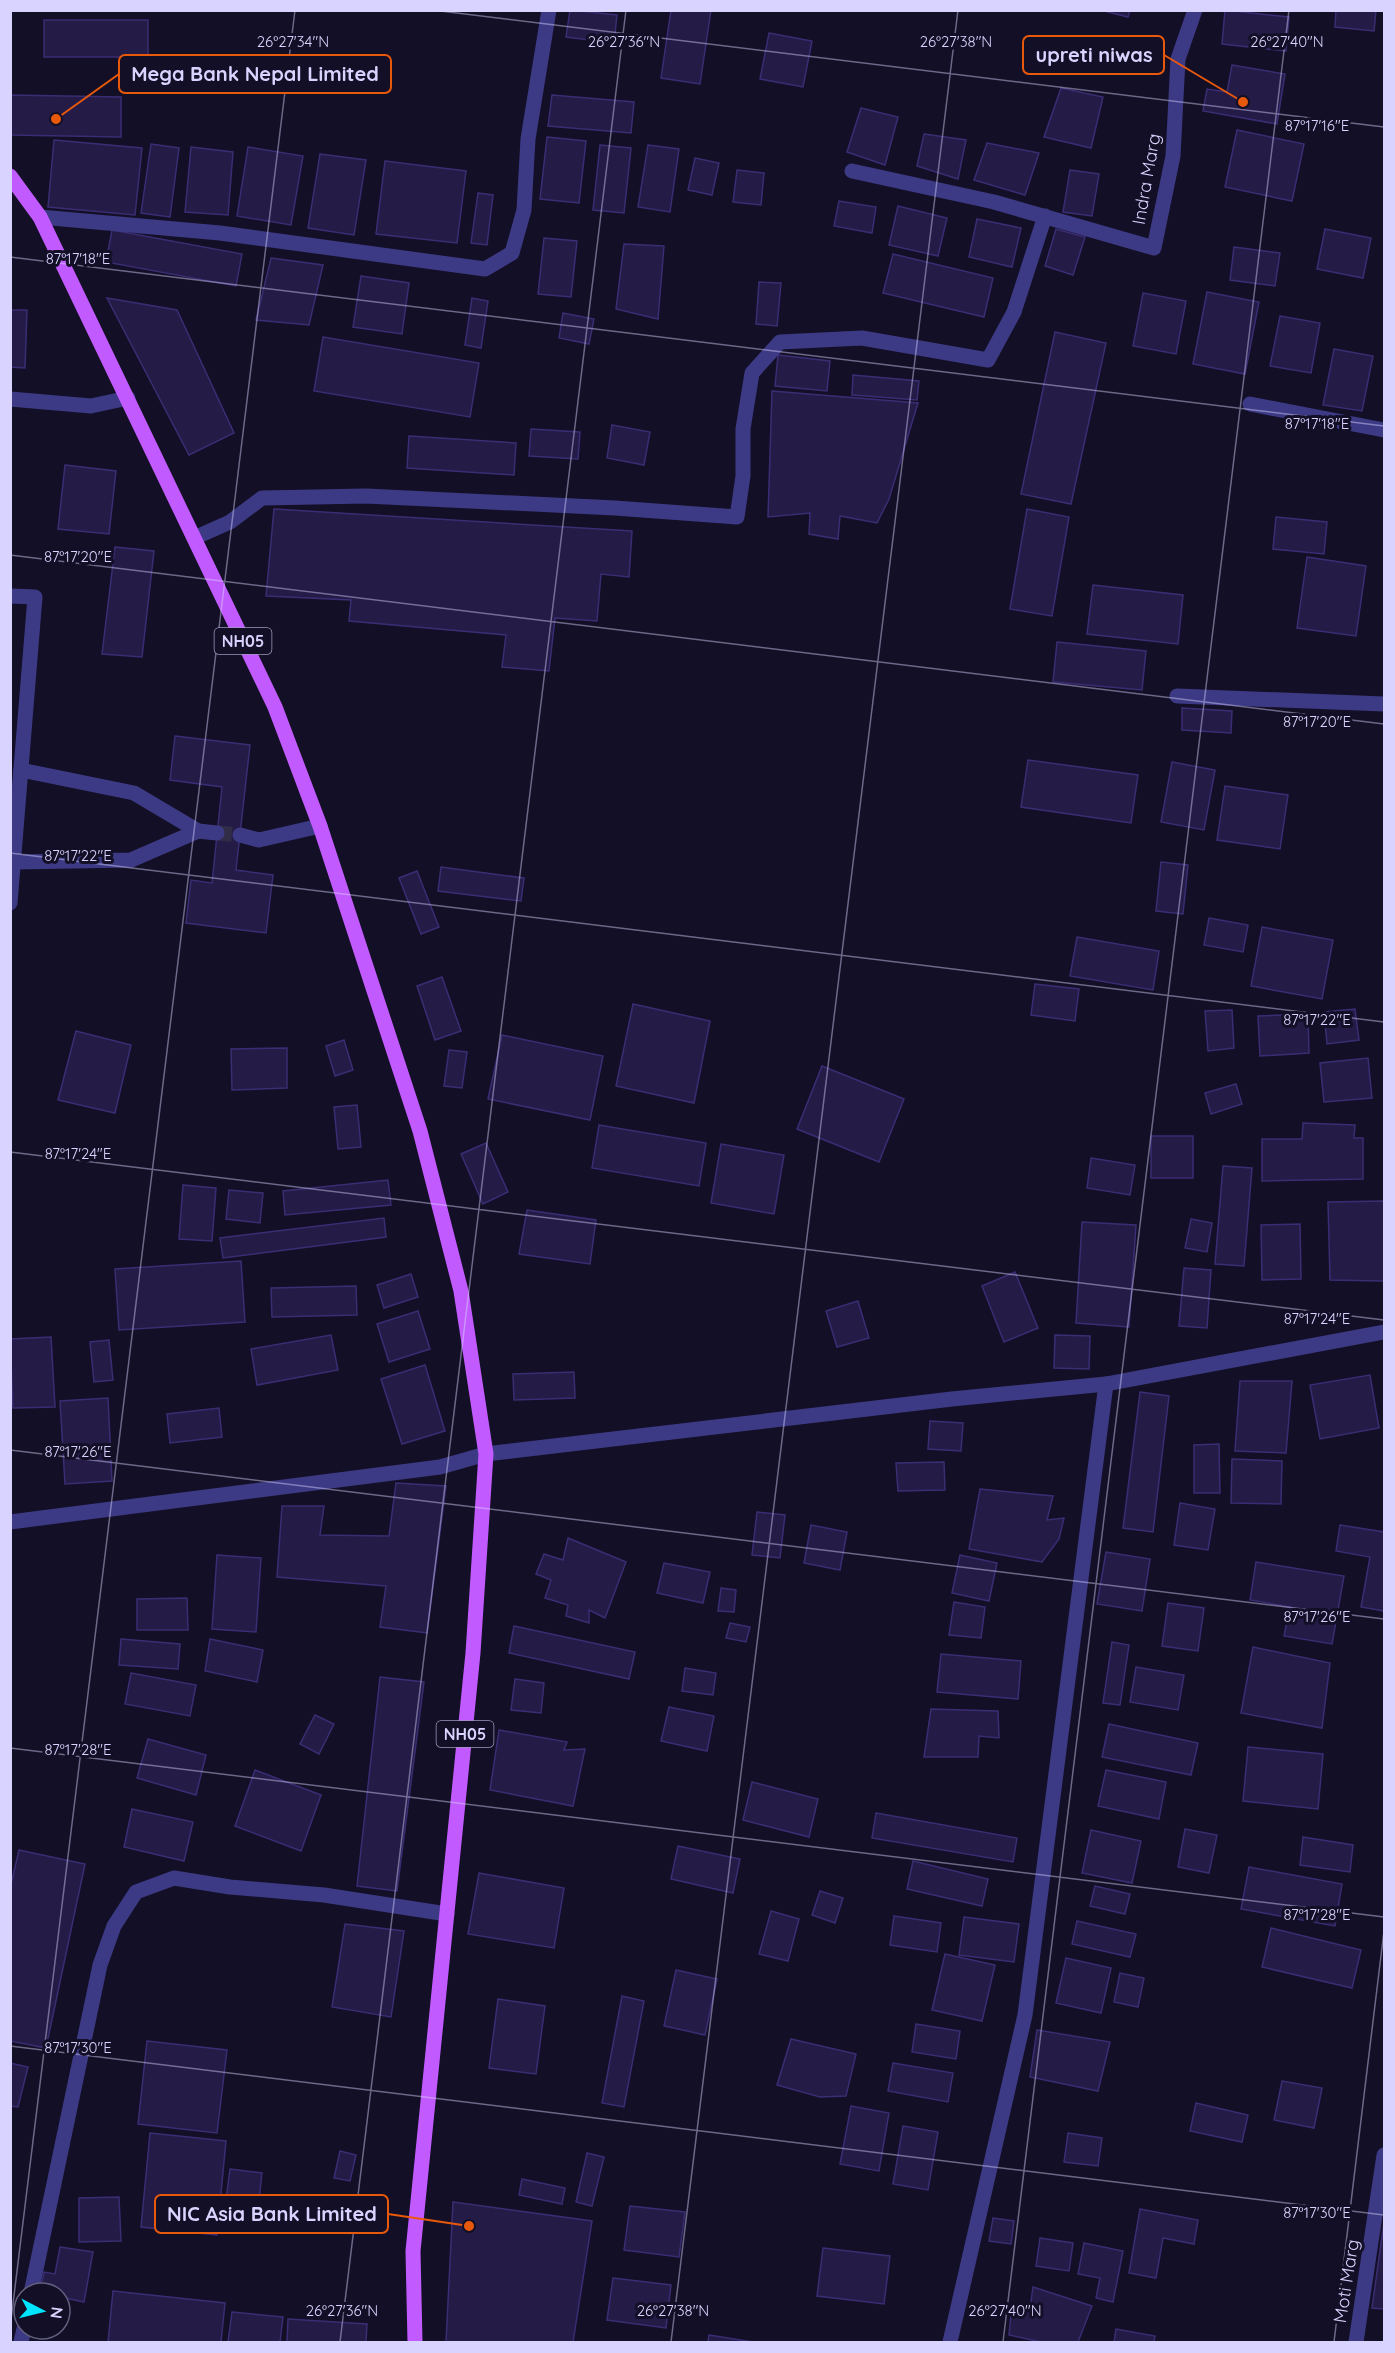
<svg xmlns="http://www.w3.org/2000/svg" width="1395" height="2353" font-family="Quicksand,sans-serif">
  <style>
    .building { fill: #241b47; stroke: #3b2d73; stroke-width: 1.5 }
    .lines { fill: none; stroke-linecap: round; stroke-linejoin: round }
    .minor-tunnel { stroke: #312d47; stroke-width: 15; stroke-dasharray: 15 8; stroke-linecap: butt }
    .minor { stroke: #3d3a85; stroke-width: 15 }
    .major { stroke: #c25bff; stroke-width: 15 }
    .ticks { fill: none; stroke: #d9d4ff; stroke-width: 1.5; stroke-opacity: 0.45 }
    .labels { text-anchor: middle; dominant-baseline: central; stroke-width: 6; stroke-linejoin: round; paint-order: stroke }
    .shield { fill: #130f26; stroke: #9e99be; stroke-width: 1.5 }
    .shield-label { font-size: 16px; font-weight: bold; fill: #d9d4ff }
    .street-label { font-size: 18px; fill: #d9d4ff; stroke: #130f26 }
    .ticks-label { font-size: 15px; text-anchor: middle; fill: #d9d4ff; stroke: #130f26; stroke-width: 6; stroke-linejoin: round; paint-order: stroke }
    .leader { fill: none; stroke: #e8590c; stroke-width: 2 }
    .callout-dot { fill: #e8590c; stroke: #130f26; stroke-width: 2 }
    .callout { fill: #130f26; stroke: #e8590c; stroke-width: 2 }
    .callout-label { font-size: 20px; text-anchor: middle; font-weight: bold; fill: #d9d4ff }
  </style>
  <rect width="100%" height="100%" fill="#130f26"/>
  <g class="building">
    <path d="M570,10L617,15L614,43L566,37Z"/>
    <path d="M671,10H711L700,84L661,78Z"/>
    <path d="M1100,10H1130L1128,17Z"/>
    <path d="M1225,10L1289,17L1286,51L1222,44Z"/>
    <path d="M1336,10H1376L1374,31L1335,27Z"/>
    <rect x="44" y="20" width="104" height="37"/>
    <path d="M769,33L812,41L803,87L760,79Z"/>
    <path d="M1232,65L1285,74L1277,124L1203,111L1207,89L1227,92Z"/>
    <path d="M1061,88L1103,97L1091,148L1044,137Z"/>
    <path d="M10,95L121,97V137L10,135Z"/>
    <path d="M552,95L634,102L631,133L548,126Z"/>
    <path d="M861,108L898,117L885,165L847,152Z"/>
    <path d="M1237,130L1304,144L1292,201L1225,187Z"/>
    <path d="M924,134L966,140L958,179L917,166Z"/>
    <path d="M547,137L586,141L579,203L540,199Z"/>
    <path d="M54,140L142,148L135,215L48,207Z"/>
    <path d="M987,143L1039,153L1025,195L974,180Z"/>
    <path d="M151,144L179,148L170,217L141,213Z"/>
    <path d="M600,145L631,148L624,213L593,210Z"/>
    <path d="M648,145L679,149L670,212L638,207Z"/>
    <path d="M191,147L233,152L228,215L185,212Z"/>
    <path d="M248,147L303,156L291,225L237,216Z"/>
    <path d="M320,154L366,160L354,235L308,228Z"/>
    <path d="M695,158L719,163L712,195L688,190Z"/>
    <path d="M385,161L466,171L457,243L376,234Z"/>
    <path d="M737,170L764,173L761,205L733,202Z"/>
    <path d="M1070,170L1099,174L1092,216L1063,212Z"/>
    <path d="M478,193L493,195L487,245L471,243Z"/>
    <path d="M839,201L876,207L872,233L834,226Z"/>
    <path d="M898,206L947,218L938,256L889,245Z"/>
    <path d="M977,219L1021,228L1012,267L969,257Z"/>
    <path d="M1056,229L1085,237L1073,275L1045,266Z"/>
    <path d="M1325,229L1371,238L1363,278L1317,269Z"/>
    <path d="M112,230L242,254L236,286L106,262Z"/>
    <path d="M544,238L577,241L571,297L538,294Z"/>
    <path d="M624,244L664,246L658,319L616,309Z"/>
    <path d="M1234,247L1280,253L1275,286L1230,280Z"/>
    <path d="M893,254L993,278L984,317L883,293Z"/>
    <path d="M271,258L323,265L309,325L256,320Z"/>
    <path d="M361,276L409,283L402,334L353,327Z"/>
    <path d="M759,282L781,283L777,326L756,324Z"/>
    <path d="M1207,292L1259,302L1245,374L1193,364Z"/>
    <path d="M1143,293L1186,301L1176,354L1133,346Z"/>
    <path d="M107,298L177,310L234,433L189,455Z"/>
    <path d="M472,298L488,301L481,348L465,345Z"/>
    <path d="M10,310H27L25,368L10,367Z"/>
    <path d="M563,313L594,319L589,344L559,338Z"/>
    <path d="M1280,316L1320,323L1311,373L1270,366Z"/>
    <path d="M1055,332L1106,343L1071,504L1021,494Z"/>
    <path d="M323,337L479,363L470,417L314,391Z"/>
    <path d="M1334,349L1373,356L1362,411L1323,405Z"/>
    <path d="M778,355L830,361L827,391L775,386Z"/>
    <path d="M853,375L919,381L917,400L852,395Z"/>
    <path d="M772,391L918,403L889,499L877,523L840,516L838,539L809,534L810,513L768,517Z"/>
    <path d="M612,425L650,432L644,465L607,458Z"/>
    <path d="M531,429L580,432L578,459L529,456Z"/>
    <path d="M409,436L516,443L514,475L407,468Z"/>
    <path d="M65,465L116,471L109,534L58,529Z"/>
    <path d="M274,509L632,531L629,577L601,574L597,621L555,618L549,671L502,667L506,635L349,621L351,600L266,596Z"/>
    <path d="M1027,509L1069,517L1052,616L1010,609Z"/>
    <path d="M1276,517L1327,522L1324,554L1273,549Z"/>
    <path d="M115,547L154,551L142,657L102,654Z"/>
    <path d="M1307,557L1366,566L1356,636L1297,628Z"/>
    <path d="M1093,585L1183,595L1178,644L1087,634Z"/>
    <path d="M1057,642L1146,651L1142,690L1053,682Z"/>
    <path d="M1182,708L1232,711L1231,733L1182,730Z"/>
    <path d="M175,736L250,745L236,870L273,875L266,933L186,923L191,880L212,883L222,787L170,780Z"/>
    <path d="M1028,760L1138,775L1131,823L1021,807Z"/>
    <path d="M1172,762L1215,770L1204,830L1161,822Z"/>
    <path d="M1225,786L1288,795L1280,849L1217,840Z"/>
    <path d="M1161,862L1188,865L1183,914L1156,911Z"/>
    <path d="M441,867L524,878L521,901L438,891Z"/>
    <path d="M417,871L439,927L421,934L399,878Z"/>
    <path d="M1209,918L1248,925L1243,952L1204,945Z"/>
    <path d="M1262,927L1333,940L1322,999L1251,986Z"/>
    <path d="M1077,937L1159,951L1153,990L1070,976Z"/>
    <path d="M442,977L461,1031L435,1040L417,986Z"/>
    <path d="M1035,984L1079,989L1075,1021L1031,1015Z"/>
    <path d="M633,1004L710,1021L694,1103L616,1086Z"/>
    <path d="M1355,1009L1359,1040L1327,1044L1324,1012Z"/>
    <path d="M1232,1010L1234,1048L1208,1051L1205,1011Z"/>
    <path d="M1308,1014L1309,1053L1260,1056L1258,1016Z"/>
    <path d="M76,1031L131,1045L115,1113L58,1100Z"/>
    <path d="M502,1035L603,1056L590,1120L488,1099Z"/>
    <path d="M344,1040L353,1070L335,1076L326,1046Z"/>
    <path d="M287,1048V1088L232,1090L231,1049Z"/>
    <path d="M449,1050L467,1052L462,1088L444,1086Z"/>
    <path d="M1368,1058L1372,1098L1324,1102L1320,1063Z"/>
    <path d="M822,1066L904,1099L879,1162L797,1129Z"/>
    <path d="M1236,1084L1242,1104L1211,1114L1205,1093Z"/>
    <path d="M357,1105L361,1147L338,1149L334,1107Z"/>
    <path d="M1303,1123L1355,1125L1354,1138H1363V1179L1262,1181V1139H1302Z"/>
    <path d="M599,1125L706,1143L699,1186L592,1168Z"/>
    <rect x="1151" y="1136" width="42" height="42"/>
    <path d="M486,1143L508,1192L483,1204L461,1154Z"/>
    <path d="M721,1144L784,1155L774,1214L711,1203Z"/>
    <path d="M1091,1158L1135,1165L1130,1195L1087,1188Z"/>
    <path d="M1223,1166L1252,1168L1244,1266L1215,1264Z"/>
    <path d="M388,1180L391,1205L285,1215L283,1191Z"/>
    <path d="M183,1185L216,1188L212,1241L179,1239Z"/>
    <path d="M229,1190L263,1193L260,1223L226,1219Z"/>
    <path d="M1384,1201V1281L1330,1280L1328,1202Z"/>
    <path d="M527,1210L596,1220L590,1264L519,1254Z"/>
    <path d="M384,1218L386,1237L223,1258L220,1238Z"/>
    <path d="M1191,1219L1212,1223L1207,1252L1185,1248Z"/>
    <path d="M1082,1222L1136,1225L1129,1327L1076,1323Z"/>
    <path d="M1300,1224L1301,1279L1262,1280L1261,1225Z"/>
    <path d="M241,1261L245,1322L119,1330L115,1269Z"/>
    <path d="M1184,1268L1211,1270L1207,1328L1179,1326Z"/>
    <path d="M1015,1272L1038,1328L1004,1342L982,1286Z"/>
    <path d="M411,1274L418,1297L384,1308L377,1285Z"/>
    <path d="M356,1286L357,1315L272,1317L271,1288Z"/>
    <path d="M858,1301L869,1338L837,1347L826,1311Z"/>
    <path d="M418,1311L430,1349L389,1362L377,1324Z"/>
    <path d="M331,1335L338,1370L257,1385L251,1349Z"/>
    <path d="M1055,1335L1090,1336L1089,1369L1054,1368Z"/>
    <path d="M51,1337L55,1407L13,1408L10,1339Z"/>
    <path d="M109,1340L113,1380L94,1382L90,1342Z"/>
    <path d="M425,1365L445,1431L402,1444L381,1379Z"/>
    <path d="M574,1372L575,1398L514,1400L513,1374Z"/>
    <path d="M1370,1375L1379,1428L1320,1439L1310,1385Z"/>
    <path d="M1240,1381H1292L1286,1453L1235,1451Z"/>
    <path d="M1140,1392L1169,1396L1153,1532L1123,1528Z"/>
    <path d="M108,1398L112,1481L65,1484L60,1401Z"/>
    <path d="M219,1408L222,1437L170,1443L167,1414Z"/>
    <path d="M930,1421L963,1423L961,1451L928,1449Z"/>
    <path d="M1219,1444L1220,1493H1194V1445Z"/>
    <path d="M1232,1459L1282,1461L1281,1504L1231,1503Z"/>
    <path d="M944,1462L945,1490L898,1491L896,1463Z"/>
    <path d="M396,1483L446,1486L427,1633L380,1627L386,1586L277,1577L282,1506H324L320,1535L389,1536Z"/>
    <path d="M980,1489L1053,1496L1047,1520L1064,1518L1059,1539L1042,1562L969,1549Z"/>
    <path d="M1180,1503L1215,1509L1208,1550L1174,1545Z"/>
    <path d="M757,1512L785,1515L780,1558L752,1555Z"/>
    <path d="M811,1525L847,1532L840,1570L804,1563Z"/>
    <path d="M1340,1525L1384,1532V1611L1361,1607L1370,1557L1336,1551Z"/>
    <path d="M568,1538L626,1562L605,1618L589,1610V1623L566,1616L568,1605L545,1598L551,1580L536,1574L544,1554L563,1560Z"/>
    <path d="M1106,1552L1150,1559L1142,1611L1097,1604Z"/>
    <path d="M217,1555L261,1558L256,1632L212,1629Z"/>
    <path d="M960,1555L997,1563L989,1601L952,1593Z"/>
    <path d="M1256,1562L1344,1576L1332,1644L1284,1636L1290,1607L1250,1600Z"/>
    <path d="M664,1563L710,1572L703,1603L657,1593Z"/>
    <path d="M721,1588L736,1590L734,1612L718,1611Z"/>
    <path d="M187,1598L188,1630H137V1599Z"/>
    <path d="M954,1602L985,1607L981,1638L949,1635Z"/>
    <path d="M1168,1603L1204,1608L1198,1651L1162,1646Z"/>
    <path d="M730,1623L750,1627L746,1642L726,1638Z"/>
    <path d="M514,1626L635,1652L629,1679L509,1653Z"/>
    <path d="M121,1639L180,1644L178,1669L119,1665Z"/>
    <path d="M210,1639L263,1650L257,1682L205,1671Z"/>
    <path d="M1112,1642L1129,1645L1120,1705L1103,1703Z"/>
    <path d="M1253,1647L1330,1663L1322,1728L1241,1713Z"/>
    <path d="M941,1654L1021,1661L1018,1699L937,1692Z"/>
    <path d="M1136,1667L1184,1675L1178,1710L1130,1702Z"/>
    <path d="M685,1668L716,1673L713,1695L682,1691Z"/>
    <path d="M131,1673L196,1685L190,1716L125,1704Z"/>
    <path d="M380,1677L424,1682L397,1891L357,1886Z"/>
    <path d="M515,1679L544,1683L541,1713L511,1710Z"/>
    <path d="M669,1707L714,1716L707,1751L661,1741Z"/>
    <path d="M931,1709L998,1711L999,1738L979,1736L978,1757H924Z"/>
    <path d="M315,1715L334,1724L319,1754L300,1744Z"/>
    <path d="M1109,1724L1198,1743L1191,1775L1102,1757Z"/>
    <path d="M499,1730L567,1742L564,1750L585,1749L573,1806L490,1790Z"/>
    <path d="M148,1739L206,1755L196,1795L137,1778Z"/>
    <path d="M1248,1747L1323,1754L1318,1809L1243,1801Z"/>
    <path d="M255,1770L321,1795L301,1851L235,1826Z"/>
    <path d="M1106,1770L1166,1782L1159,1819L1098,1806Z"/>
    <path d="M752,1782L818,1799L809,1837L743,1820Z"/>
    <path d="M132,1809L193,1822L184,1861L124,1847Z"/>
    <path d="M876,1813L1017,1838L1013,1862L872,1838Z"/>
    <path d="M1185,1829L1217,1835L1209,1873L1178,1867Z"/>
    <path d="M1091,1830L1141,1841L1132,1883L1082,1873Z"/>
    <path d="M1303,1837L1353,1845L1350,1872L1300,1865Z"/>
    <path d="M678,1846L740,1859L733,1893L671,1879Z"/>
    <path d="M19,1850L85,1864L46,2048L10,2041V1889Z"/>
    <path d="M913,1861L988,1879L982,1906L907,1889Z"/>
    <path d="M1249,1867L1342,1884L1335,1926L1241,1909Z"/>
    <path d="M479,1873L564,1888L554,1948L468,1934Z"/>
    <path d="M1095,1886L1130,1894L1125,1914L1090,1906Z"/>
    <path d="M820,1891L843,1898L835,1923L812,1915Z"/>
    <path d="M771,1911L799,1919L788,1961L759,1954Z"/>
    <path d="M894,1916L941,1923L937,1952L890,1945Z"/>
    <path d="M964,1917L1019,1924L1014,1962L959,1955Z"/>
    <path d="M1077,1921L1136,1934L1130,1957L1072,1944Z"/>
    <path d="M345,1924L404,1931L391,2017L332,2007Z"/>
    <path d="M1271,1928L1361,1950L1352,1988L1262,1967Z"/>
    <path d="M945,1954L995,1965L982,2021L932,2010Z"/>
    <path d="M1066,1958L1111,1968L1101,2013L1056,2003Z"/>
    <path d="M676,1970L717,1979L705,2035L664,2026Z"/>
    <path d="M1120,1973L1144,1978L1138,2007L1114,2002Z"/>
    <path d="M622,1996L644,2001L624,2107L602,2103Z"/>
    <path d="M498,1999L545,2006L536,2074L489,2068Z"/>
    <path d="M916,2024L960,2031L956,2059L912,2052Z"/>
    <path d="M1037,2030L1110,2042L1098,2091L1030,2077Z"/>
    <path d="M791,2039L856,2054L846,2096L820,2097L777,2085Z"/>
    <path d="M147,2041L227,2050L217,2133L138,2124Z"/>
    <path d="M10,2063L28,2067L18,2107L10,2106Z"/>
    <path d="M893,2063L953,2073L948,2102L888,2091Z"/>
    <path d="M1282,2081L1322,2088L1314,2128L1274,2120Z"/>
    <path d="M1196,2103L1248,2115L1242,2142L1190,2131Z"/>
    <path d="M851,2106L889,2113L879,2171L840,2164Z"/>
    <path d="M903,2126L938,2132L928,2190L893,2184Z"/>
    <path d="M150,2133L226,2141L217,2235L141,2227Z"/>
    <path d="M1068,2133L1102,2138L1098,2166L1064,2162Z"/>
    <path d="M340,2151L356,2155L350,2181L334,2178Z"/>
    <path d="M587,2153L604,2157L592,2206L576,2202Z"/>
    <path d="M230,2169L262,2173L256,2227L223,2223Z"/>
    <path d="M522,2179L565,2188L562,2204L519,2195Z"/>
    <path d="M119,2197L121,2241L79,2242V2198Z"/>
    <path d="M453,2202L592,2221L573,2342H446Z"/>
    <path d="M630,2206L685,2212L679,2257L624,2250Z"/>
    <path d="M1140,2209L1198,2220L1194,2244L1163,2238L1156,2278L1129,2273Z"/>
    <path d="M993,2218L1014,2221L1011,2244L989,2241Z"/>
    <path d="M1384,2222V2309L1372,2308Z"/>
    <path d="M1040,2238L1073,2243L1069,2271L1036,2266Z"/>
    <path d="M1084,2243L1123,2251L1113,2302L1096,2298L1100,2278L1078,2274Z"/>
    <path d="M60,2247L93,2252L84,2302L60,2297V2293H40L44,2272L55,2274Z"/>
    <path d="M823,2248L890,2256L884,2304L817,2296Z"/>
    <path d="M613,2278L671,2285L666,2328L607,2320Z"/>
    <path d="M1033,2287L1092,2306L1078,2342H1041L1009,2335L1012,2304L1030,2309Z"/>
    <path d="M113,2291L225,2303L221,2342H108Z"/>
    <path d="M232,2312L283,2317L280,2342H228Z"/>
    <path d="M288,2319L367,2324L366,2342H287Z"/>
    <path d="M1116,2329L1155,2336L1154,2342H1114Z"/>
    <path d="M709,2335L753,2342H708Z"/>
  </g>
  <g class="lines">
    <path class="minor-tunnel" d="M217,833L240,835"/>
    <g class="minor">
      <path d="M852,171L994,202L1154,248L1173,156L1178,59L1195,10"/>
      <path d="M40,217L220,233L485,269L512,253L524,210L528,139L549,10"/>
      <path d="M10,399L91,406L128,398"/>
      <path d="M1250,404L1384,430"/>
      <path d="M194,538L230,522L262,498L366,496L615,508L737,517L743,476V429L752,373L780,342L862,338L988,360L1014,312L1045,216"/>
      <path d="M10,596L35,597L10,903"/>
      <path d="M1177,696L1384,704"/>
      <path d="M198,831L217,833"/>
      <path d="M240,835L259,840L320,826"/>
      <path d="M14,862L131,860L198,831L134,793L21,770"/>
      <path d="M10,1522L440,1467L486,1454L952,1399L1106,1384L1384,1332"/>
      <path d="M31,2293L100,1965L114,1926L136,1892L174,1878L230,1887L324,1895L447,1914"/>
      <path d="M21,2342L24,2329"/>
      <path d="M950,2342L1025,2015L1106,1384"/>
      <path d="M1356,2342L1384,2155"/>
    </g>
    <path class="major" d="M10,176L40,217L275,707L320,826L420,1131L461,1291L486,1454L473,1653L413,2251L415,2342"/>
  </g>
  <path class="ticks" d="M432,10L1384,127M10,257L1384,426M10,555L1384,724M10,853L1384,1022M10,1152L1384,1320M10,1450L1384,1619M10,1748L1384,1917M10,2046L1384,2215M10,2328L295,10M340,2342L626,10M671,2342L958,10M1003,2342L1289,10M1334,2342L1384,1931"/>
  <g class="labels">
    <g class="shield">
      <rect x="214.5" y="628" width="57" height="26" rx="4.5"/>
      <rect x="436.5" y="1721" width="57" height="26" rx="4.5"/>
    </g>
    <g class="shield-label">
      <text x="243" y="641">NH05</text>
      <text x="465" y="1734">NH05</text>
    </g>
    <g class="street-label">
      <text transform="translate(1146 179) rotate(-80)">Indra Marg</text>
      <text transform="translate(1346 2281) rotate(-81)">Moti Marg</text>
    </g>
  </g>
  <g class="ticks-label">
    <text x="293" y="47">26°27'34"N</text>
    <text x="624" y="47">26°27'36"N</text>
    <text x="956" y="47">26°27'38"N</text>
    <text x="1287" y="47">26°27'40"N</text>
    <text x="1317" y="131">87°17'16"E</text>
    <text x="78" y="264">87°17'18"E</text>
    <text x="1317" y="429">87°17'18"E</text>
    <text x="78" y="562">87°17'20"E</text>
    <text x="1317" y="727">87°17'20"E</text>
    <text x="78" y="861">87°17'22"E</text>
    <text x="1317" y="1025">87°17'22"E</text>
    <text x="78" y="1159">87°17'24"E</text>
    <text x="1317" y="1324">87°17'24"E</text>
    <text x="78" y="1457">87°17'26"E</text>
    <text x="1317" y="1622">87°17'26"E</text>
    <text x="78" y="1755">87°17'28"E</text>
    <text x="1317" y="1920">87°17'28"E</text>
    <text x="78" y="2053">87°17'30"E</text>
    <text x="1317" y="2218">87°17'30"E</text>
    <text x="342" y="2316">26°27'36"N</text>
    <text x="673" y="2316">26°27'38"N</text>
    <text x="1005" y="2316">26°27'40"N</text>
  </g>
  <path class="leader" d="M1243 102L1164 55M56 119L119 74M469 2226L388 2214"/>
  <g class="callout-dot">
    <circle cx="1243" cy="102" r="6"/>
    <circle cx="56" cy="119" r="6"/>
    <circle cx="469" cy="2226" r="6"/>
  </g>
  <g class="callout">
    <rect x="1023" y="36" width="141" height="38" rx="6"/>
    <rect x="119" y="55" width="272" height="38" rx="6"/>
    <rect x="155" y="2195" width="233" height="38" rx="6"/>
  </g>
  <g class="callout-label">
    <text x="1094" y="62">upreti niwas</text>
    <text x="255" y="81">Mega Bank Nepal Limited</text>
    <text x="272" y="2221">NIC Asia Bank Limited</text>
  </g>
  <rect width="1395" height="2353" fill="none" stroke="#d9d4ff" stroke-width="24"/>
  <g transform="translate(42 2311) rotate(97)"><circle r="28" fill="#130f26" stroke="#625e7d" stroke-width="1.5"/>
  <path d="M0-4.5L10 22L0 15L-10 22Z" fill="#00e5ff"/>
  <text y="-9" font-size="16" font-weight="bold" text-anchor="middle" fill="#d9d4ff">N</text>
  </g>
</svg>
